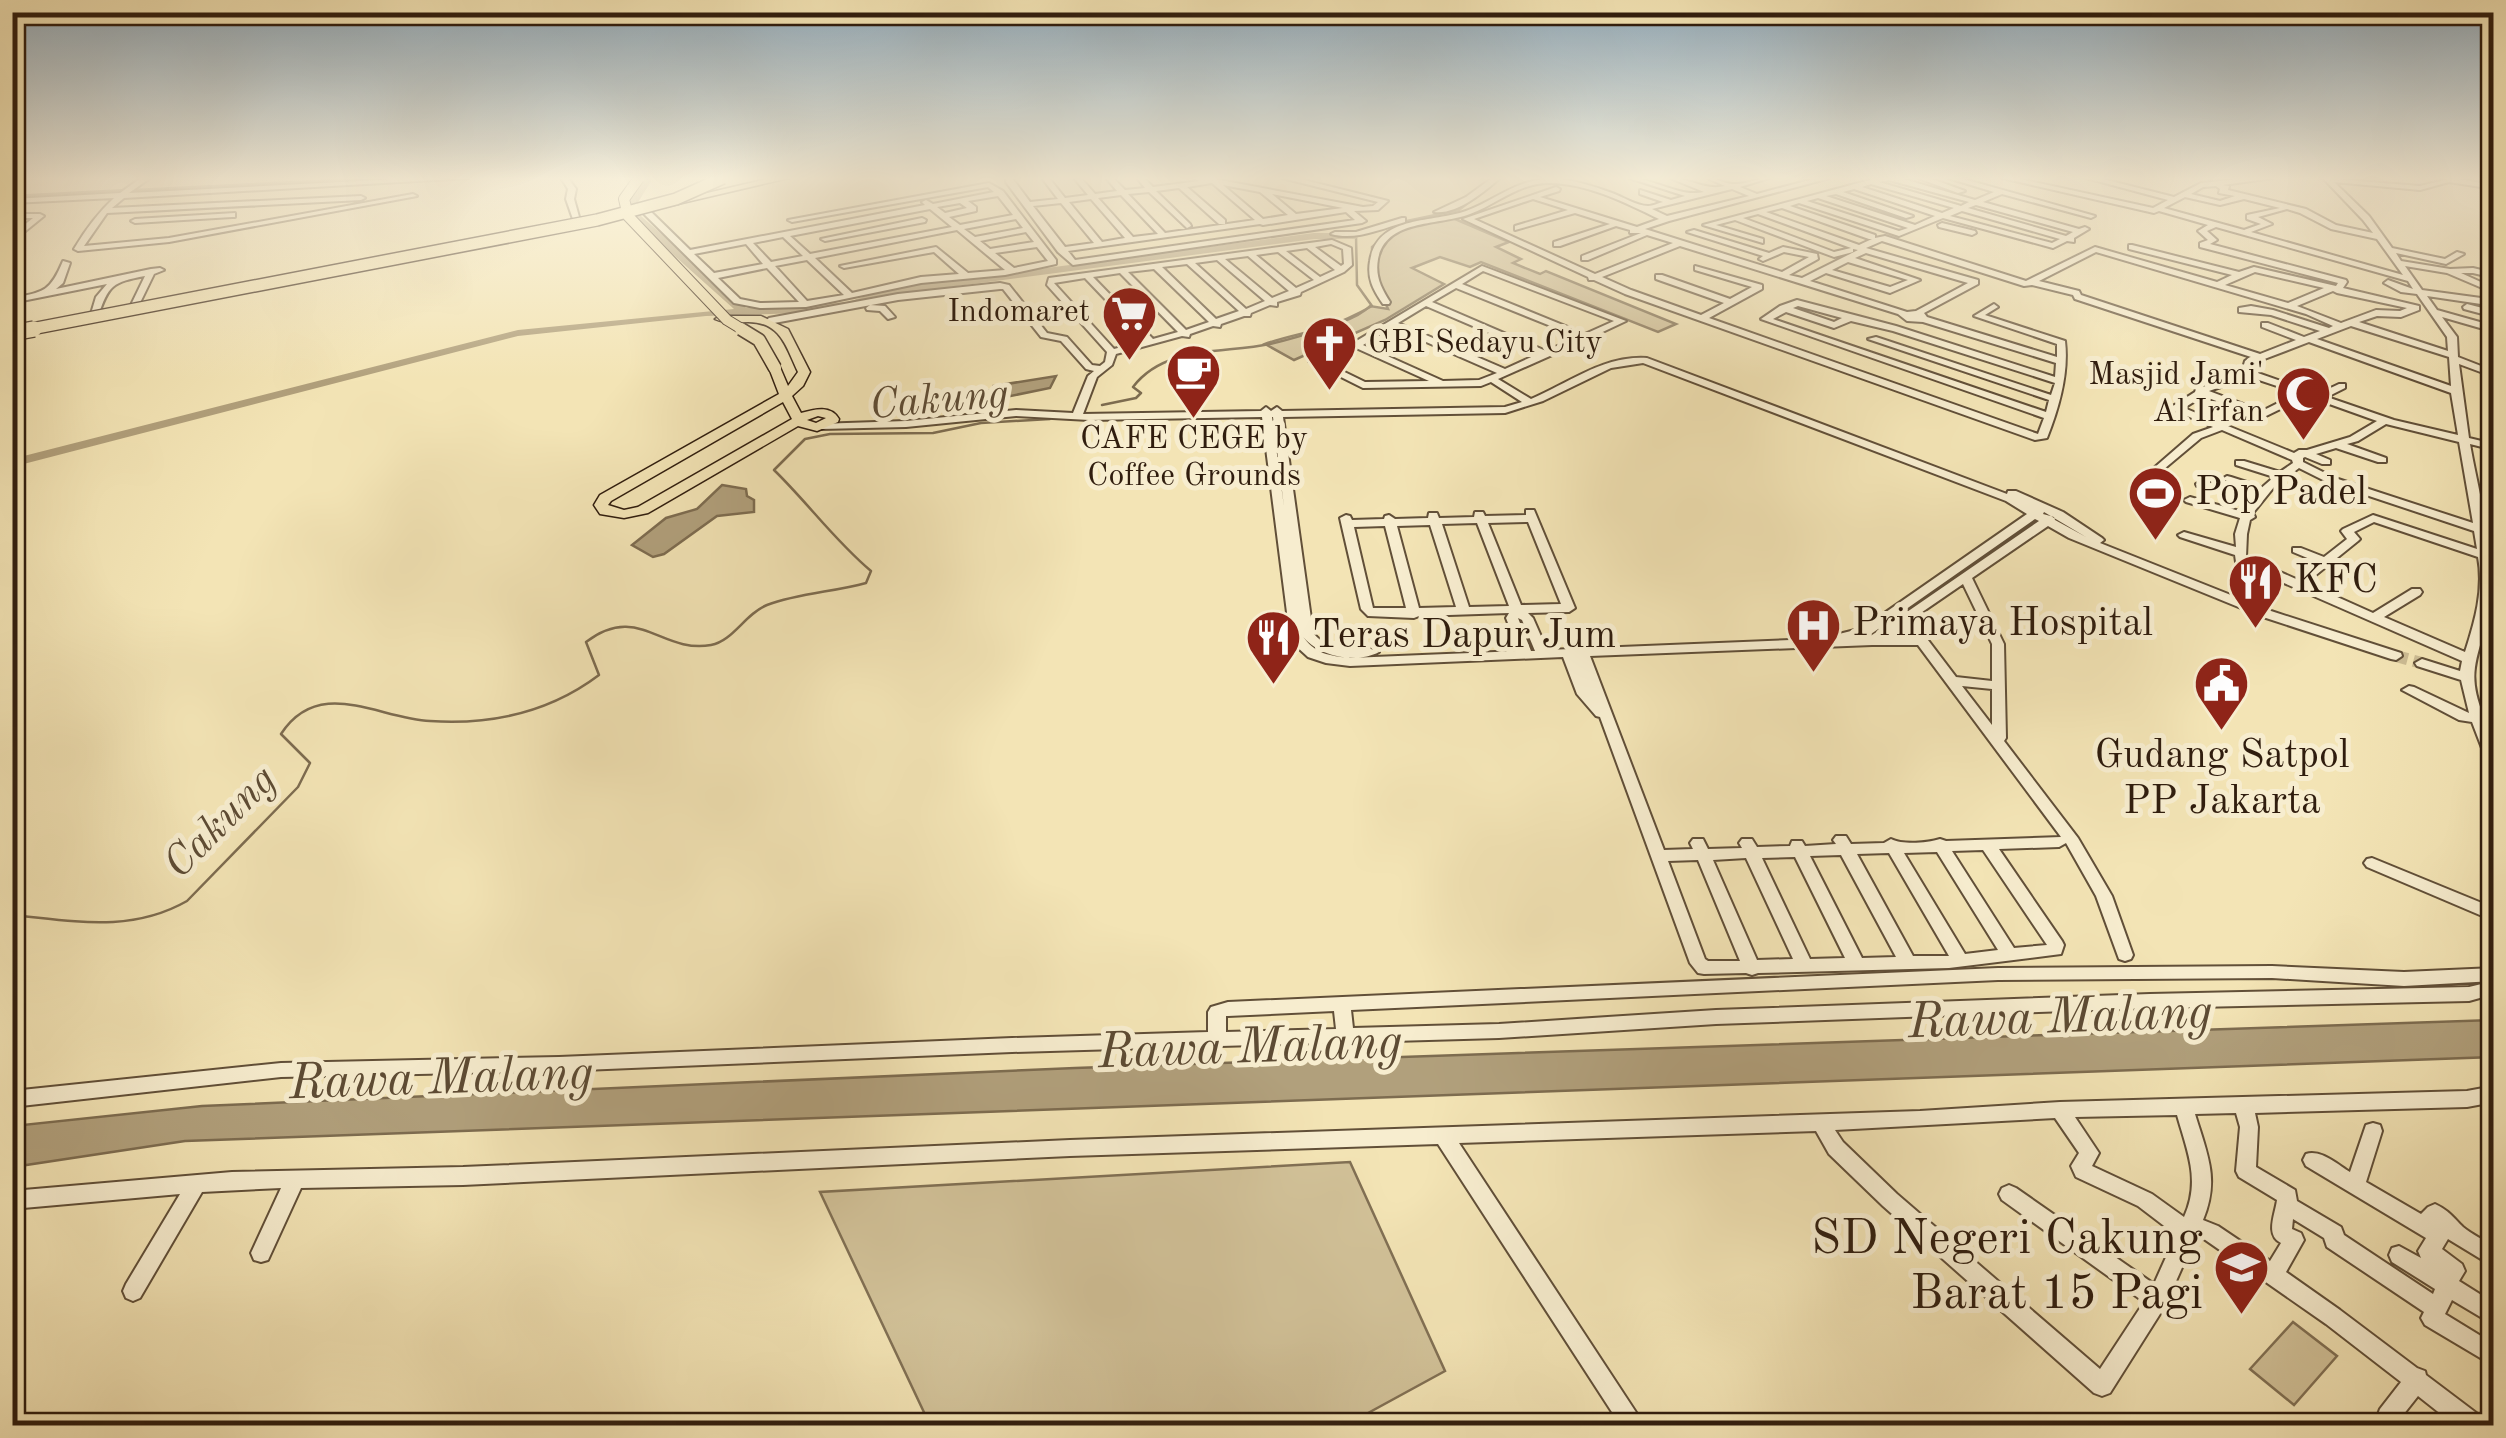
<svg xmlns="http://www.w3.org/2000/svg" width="2506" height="1438" font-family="'Old Standard TT',serif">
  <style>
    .green { fill: #d2c299; stroke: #817054; stroke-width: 2.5 }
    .water { fill: #b1a07c; stroke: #7d6c50; stroke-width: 2.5 }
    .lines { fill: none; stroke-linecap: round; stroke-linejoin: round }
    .stream { stroke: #7d6c50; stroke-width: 2.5 }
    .river { fill: #b1a07c; fill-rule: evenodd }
    .minor-tunnel { stroke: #ccbc94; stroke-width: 12; stroke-dasharray: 12 6; stroke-linecap: butt }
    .minor-casing { stroke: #614f38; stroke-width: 4 }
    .major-casing { stroke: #301d0e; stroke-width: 3 }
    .minor { fill: #f7edcf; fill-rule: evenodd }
    .major { fill: #f3e4b5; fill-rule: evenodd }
    .major-bridge-far1-casing { stroke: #301d0e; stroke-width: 12; stroke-linecap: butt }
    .major-bridge-casing { stroke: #301d0e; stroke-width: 15; stroke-linecap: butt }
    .highway-bridge-far1-casing { stroke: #301d0e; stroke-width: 14; stroke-linecap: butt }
    .highway-bridge-casing { stroke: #301d0e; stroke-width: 18; stroke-linecap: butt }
    .major-bridge-far1 { stroke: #f3e4b5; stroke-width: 10 }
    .major-bridge { stroke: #f3e4b5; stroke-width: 12 }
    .highway-bridge-far1 { stroke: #f3e4b5; stroke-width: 11 }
    .highway-bridge { stroke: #f3e4b5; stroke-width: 15 }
    .labels { text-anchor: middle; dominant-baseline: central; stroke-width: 10; stroke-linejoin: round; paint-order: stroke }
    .far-poi-label { font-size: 32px; fill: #301d0e; stroke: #f7edcf; text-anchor: end }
    .poi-label { font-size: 40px; fill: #301d0e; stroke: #f7edcf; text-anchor: start }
    .water-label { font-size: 42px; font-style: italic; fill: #5d4b34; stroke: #f7edcf }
    .near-poi-label { font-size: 48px; fill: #301d0e; stroke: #f7edcf; text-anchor: end }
    .near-water-label { font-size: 50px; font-style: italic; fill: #5d4b34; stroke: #f7edcf }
  </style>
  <rect width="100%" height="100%" fill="#f3e4b5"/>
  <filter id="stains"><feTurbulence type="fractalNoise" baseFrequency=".002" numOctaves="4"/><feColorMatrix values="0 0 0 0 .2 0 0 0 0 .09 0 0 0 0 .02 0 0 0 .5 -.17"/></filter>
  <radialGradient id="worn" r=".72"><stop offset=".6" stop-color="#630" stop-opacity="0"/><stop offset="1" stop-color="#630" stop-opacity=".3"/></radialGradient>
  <g class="green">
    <path d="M1448,216L1509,242L1496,247L1521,259L1513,263L1540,274L1546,271L1676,324L1658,332L1481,262L1470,267L1440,257L1412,268L1444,284L1385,320L1294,360L1265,344C1293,333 1350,327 1370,306L1388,309L1381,293L1372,286V247L1389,232Z"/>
    <path d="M1350,1162L1445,1371L1346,1425H930L820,1192Z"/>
    <path d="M2293,1322L2337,1356L2294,1405L2250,1369Z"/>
  </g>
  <g class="water">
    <path d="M1056,376L1050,388L966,405C948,395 929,413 911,407L996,389L994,386Z"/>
    <path d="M722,485L746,489L747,496L754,500V512L717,516L664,554L653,557L632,545L666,518L697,509Z"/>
    <path d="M2493,1020V1057L185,1141L13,1167V1126L202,1106L1075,1068Z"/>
  </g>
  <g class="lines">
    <g class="stream">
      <path d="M134,190L376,178"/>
      <path d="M12,196L126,190"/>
      <path d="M1402,222L1459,210L1500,178"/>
      <path d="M1102,405L1136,398L1141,393L1133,387C1165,345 1223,354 1270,344C1305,336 1340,324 1372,306L1357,285L1356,235"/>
      <path d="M12,915C74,921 131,933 187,901L298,787L310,763L281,734C319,676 377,718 430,721C491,725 550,712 599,675L586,642C638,602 661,654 711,645C733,641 745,614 767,605C799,593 834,592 866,583L871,571C835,541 808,503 774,470L805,439L830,434L933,433L981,423L1050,419"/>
    </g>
    <path class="river" d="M644,178H653L637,204L641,216L746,308L848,302L887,289L1314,233H1355L1360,236L1355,239H1314L889,295L850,308L801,313L706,316L518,336L12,467V459L518,330L734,309L631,217L627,204Z"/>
    <path class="minor-tunnel" d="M2396,656L2422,663"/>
    <defs>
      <g id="minor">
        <path d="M141,178H150L129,193L417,178H469L124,198L112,208L361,196L365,198L361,200L107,213L84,246L169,238L413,194L417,196L169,242L78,251L74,249C86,229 98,213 114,198L12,203V199L120,193Z"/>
        <path d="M561,178H568L576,189L574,199L581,224L574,222L566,199L568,189Z"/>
        <path d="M1006,178H1012L1030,202L1058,199L1042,178H1049L1065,198L1088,195L1074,178H1081L1095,194L1117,191L1106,178H1113L1125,190L1145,188L1137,178H1144L1153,187L1199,181L1193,178H1209L1363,207L1373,206L1378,202L1282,178H1296L1388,201L1378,210L1354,211L1366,221L1362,223L1073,265L1058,252L1006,182ZM1212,183L1255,220L1165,233L1128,194L1149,192L1187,228L1191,226L1190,224L1156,191L1179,188L1219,224H1225V220L1187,187ZM1223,185L1260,192L1288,215L1263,219ZM1272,194L1343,208L1296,214ZM1121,195L1158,234L1133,237L1098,198ZM1091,199L1125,238L1102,242L1069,202ZM1061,203L1094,243L1065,247L1033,206ZM1346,212L1355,220L1075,260L1068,251L1260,224L1263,225Z"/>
        <path d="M1492,178H1500C1483,193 1456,215 1434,212L1466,197Z"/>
        <path d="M1629,178C1654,178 1680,198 1704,192L1670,178C1690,178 1705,191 1725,186L1707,178C1717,178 1724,184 1733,184C1744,185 1757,178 1769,178L1740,187L1757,194L1817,178H1830L1669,221L1645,229L1782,272L1809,257L1784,252L1763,261L1759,259L1763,256L1687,232L1694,230L1769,253L1783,247L1817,254L1818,259L1789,275L1802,278L1858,250L1853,249V252L1834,257L1735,220L1716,225L1763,239V243L1703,225L1877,178H1900L1975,200L1994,192L1948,178H1960L2095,216L2091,218L2002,194L1983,202L2079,229L2085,227L2089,229L2074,238V242L2067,241L2053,248L1943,218L1899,236L1799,203L1790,206L1875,235V238L1885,236L2026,281L2095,247L2217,282L2232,275L2129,249V245H2132L2239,272L2254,267L2336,286L2338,283L2200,247V243L2208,240L2198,231L2208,225L2159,211L2154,213L2002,178H2016L2153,208L2168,200L2086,178H2099L2174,197L2201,183L2246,178H2273L2223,185L2229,186L2228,190L2306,209L2336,225L2373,233L2363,220L2323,178L2420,186L2452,178L2494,185V189L2449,182L2420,190L2334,182L2369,216L2392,248L2445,259L2457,252L2464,254L2446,264L2396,253L2401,261L2450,269L2473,268L2494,273V278L2473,273H2461L2494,288V293L2447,273L2405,266L2422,290L2481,298L2485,301L2481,304L2427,296L2437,310L2494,326V332L2442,317L2457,337L2458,357L2494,371V377L2459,364L2469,438L2494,444V450L2470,444C2480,502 2502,571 2485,627L2494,630V638L2483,635C2473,668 2470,681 2483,715L2494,716V724H2487L2494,741V766L2487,761L2472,722L2459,720L2402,690L2409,686L2414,687L2469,713L2461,680L2417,666L2415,663L2422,659L2460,671L2462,661L2236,562L2235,555L2180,537L2178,535L2184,532L2236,547L2235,534L2240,518L2186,502L2184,500L2190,497L2243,512L2251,499L2197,486L2196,484L2201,481L2256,493L2259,490H2251L2222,479L2227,476L2231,477L2259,486V490L2274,477L2236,465V461H2244L2280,472L2293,463L2292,460L2222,430L2201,438L2164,469H2156L2155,467L2193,434L2213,427L2173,410V406L2195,392L2196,389L2241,375L2245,361L2251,357L2075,299L2073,295L2032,285L2024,286L1882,241L1866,248L1978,280V284L1924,313L1927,317L2057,357V344L1974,316L1994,304L1998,307L1985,315L2065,341C2069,373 2059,408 2047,438L2035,440L1625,294L1594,280H1589L1588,277L1463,219L1556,187L1560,189L1559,191L1540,197L1637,227L1659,219C1626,203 1587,183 1549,183C1518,183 1497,204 1470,214C1440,226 1386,218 1378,259C1375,276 1381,288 1390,302L1389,304H1383C1373,290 1367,278 1370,261C1377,215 1432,223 1466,211C1496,200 1518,178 1552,179C1572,179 1593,186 1612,193C1623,197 1637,206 1648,206C1653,206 1658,203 1663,202L1640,194V190L1671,200L1685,196ZM1889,180L1969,202L1961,206L1879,182ZM1871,184L1954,208L1942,213L1862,187ZM2216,186L2220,189L2219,193L2235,196L2220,201L2191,194L2203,187ZM1732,189L1749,196L1667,216L1652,209ZM1854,189L1935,216L1915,225L1826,196L1836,194L1906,218L1913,216L1843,192ZM2185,197L2220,205L2244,199L2280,208L2247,215V219L2261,224L2244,230L2164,208ZM1818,198L1908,228L1899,231L1807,201ZM1533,199L1568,210L1515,226V230L1575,213L1610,224L1554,242V246H1560L1616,226L1630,230V233H1641L1582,256V260H1588L1647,235L1673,243L1595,274L1474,219ZM1976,205L2073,232L2066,236L1968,208ZM1782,208L1869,239H1872L1859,245L1766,212ZM2287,209L2300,213L2331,229L2377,239L2403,275L2251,232L2272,224L2258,217ZM1962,211L2060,239L2052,243L1950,216ZM1758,214L1851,248L1834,252L1743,218ZM2216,227L2408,281L2413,289L2388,280L2384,283L2401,292L2417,294L2447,337L2448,351L2359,322L2377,316L2401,317L2419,310V306L2343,288L2347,282L2346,280L2210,244L2217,240L2207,231ZM1680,246L1898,314L1907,321L1923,322L2056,363L2055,377L1896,326L1797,300L1780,306L1761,319L2044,418L2038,434L1709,318L1762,289V285L1695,266V270L1752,287L1730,299L1662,275H1656V279L1724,303L1701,315L1631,290L1602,277ZM2096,252L2306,314L2333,326L2329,328L2273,310L2251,306L2239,308V312L2271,315L2320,331L2304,337L2268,323H2262V327L2296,340L2260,354L2081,295L2079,291L2039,281ZM1866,253L1968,283L1916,311L1907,312L1810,281L1826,273L1890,293L1920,280L1855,258ZM1848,262L1908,280L1890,287L1832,270ZM2255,272L2324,288L2288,303L2225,285ZM2333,291L2337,293L2407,308L2400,311L2376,310L2341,323L2297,306ZM1798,306L1842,318L1834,322L1793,308ZM1786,312L1834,328L1851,321L1893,331L2055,383L2051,395L1876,337L1868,339L2049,400L2046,412L1773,319ZM2351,326L2449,357L2451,386L2317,339ZM2309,342L2451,393L2458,435L2394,420L2327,397L2345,388V384H2339L2318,394L2252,371L2254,363ZM2250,377L2298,393L2262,411L2209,391ZM2203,396L2262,418L2307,396L2377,421L2350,437L2307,450H2299L2294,453L2184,408ZM2386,424L2459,442L2473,523L2335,478L2303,462V458L2305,457L2322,464H2330V460L2316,454L2336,448L2378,462H2386V458L2347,444L2358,441ZM2299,468L2327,482L2474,531L2477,549L2373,515L2343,529L2341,531L2347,539L2324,557L2301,548H2293V552L2317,562L2296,579L2246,557L2247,534L2250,520L2255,517L2253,513L2274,487ZM2374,522L2478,557C2484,590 2475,621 2465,652L2384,617L2420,595L2422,592L2420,589H2412L2373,613L2306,583L2358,541L2360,539L2354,532Z"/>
        <path d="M1918,178H1929L1965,191L1958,193Z"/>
        <path d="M989,183L1003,191L1056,260V264L1005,275L921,283L806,307L760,308L734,303L638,208L645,206L690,250L925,205L922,202L926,200L933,204L994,192L988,187L792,222L788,220ZM998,196L1013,215L960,225L949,217L976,211V207L968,201ZM960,203L967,208L945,213L937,207ZM930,209L952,227L810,254L790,236ZM1016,219L1023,228L975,237L964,229ZM957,230L1005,270L968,273L936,247L840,266L844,268L934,252L959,274L921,277L852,293L815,258ZM1026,232L1034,242L990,249L980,241ZM783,237L803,256L771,262L753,243ZM746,244L763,264L714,273L694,254ZM1037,247L1048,261L1014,268L995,253ZM807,260L844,295L807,301L775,266ZM767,268L799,302L760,303L740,299L718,278Z"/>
        <path d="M235,213V217H232L135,223L131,221L135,219Z"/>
        <path d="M12,214H40L44,216L12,242V235L33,218H12Z"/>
        <path d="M922,218L926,220L925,222L825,241L821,239Z"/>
        <path d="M1402,218H1405V222C1381,229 1355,241 1331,234L1335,232H1356Z"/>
        <path d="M1942,223L1975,231L1976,233L1972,235L1939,227L1938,225Z"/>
        <path d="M1332,240L1351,248L1352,265L1344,272L1301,292L1300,295L1277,302V306L1270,305L1251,313L1250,316H1244L1221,324L1220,327L1213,326L1190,334L1189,337L1182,336L1116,354L1112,365L1097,377L1083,414L1261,411L1266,407L1271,411L1277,407L1282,411L1505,407L1522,402L1491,382L1481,386L1363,388L1309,361L1353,343L1482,266L1626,321L1592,337L1591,340H1586L1498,379L1531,399C1569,383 1604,355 1647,358L2007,494L2008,491H2016L2063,512L2102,538L2104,540L2100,543L2271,611L2401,653L2402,656L2396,660L2391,659L2263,617L2069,538L2048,526L1972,578L2004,644L2006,738L2004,741L2078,838L2112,896L2133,955L2131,959L2125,961L2119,959L2096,896L2066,843L2059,847L1999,849L2062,941L2064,945L2061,954L1949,968L1758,973L1752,975L1746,973L1704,974L1698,973L1690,963L1600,717L1596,716L1577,694L1563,657L1350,666L1326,663L1308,657L1296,646L1290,636L1262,417L1089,420L1016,416L906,427L821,429L817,428V424L906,421L1016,410L1073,413L1088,376L1094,371L1086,369L1061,341L1041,337L1003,289H1000L898,300L769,324L765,321L769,318L898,294L1000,283L1009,285L1047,333L1067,337L1092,365L1100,366L1105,362L1107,352L1047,285L1049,278ZM1331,244L1343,249L1344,264L1341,266L1315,247ZM1307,248L1335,270L1320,277L1286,251ZM1278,252L1314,280L1296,288L1256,255ZM1248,256L1289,291L1272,298L1225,259ZM1217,260L1265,301L1246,309L1195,263ZM1187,264L1239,311L1216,319L1162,267ZM1154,269L1209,322L1186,330L1128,272ZM1483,271L1614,321L1585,334L1462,284ZM1120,273L1178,332L1153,339L1093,277ZM1085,278L1145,341L1114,349L1054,283ZM1456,288L1578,337L1546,351L1432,302ZM1426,306L1538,354L1505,369L1398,323ZM1392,327L1497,373L1479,380L1443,381L1363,345ZM1356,348L1429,381L1365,382L1322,361ZM1643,363L2006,501L2027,514L1863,628L1839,634V638L1547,650L1533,618L1528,613L1569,612L1575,608L1534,510H1526V515L1485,516L1483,512H1475L1474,517L1439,518L1437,513H1429L1428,518L1395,519L1389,515L1385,516L1384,519L1352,520L1350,516L1346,515L1340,518L1361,609L1368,616L1414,618L1419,616L1509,613L1506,618L1519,651L1350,658C1330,656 1314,654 1302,635C1317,657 1357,664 1379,652C1356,640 1335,659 1313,633L1283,417L1505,413L1543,401L1611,368ZM1272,417H1273L1284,507ZM2044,512L2086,537L2055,520L2054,517L2043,514ZM2035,519L2039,521L1904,614L1902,612ZM1528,522L1561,604L1521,605L1488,523ZM1477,523L1509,606L1469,607L1442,524ZM1430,525L1456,607L1419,608L1397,526ZM1385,526L1406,608H1373L1354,527ZM1963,584L1992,644V681L1956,677L1912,619ZM1518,618L1522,620L1535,651H1531ZM1894,618L1896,619L1869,637L1856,638L1871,634ZM1903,625L1912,637H1886ZM1872,645H1918L2061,837L1946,841L1940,839C1927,843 1903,845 1891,839L1884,843L1851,844L1846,836H1836L1833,840L1836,844L1805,846L1802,841H1792L1790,846L1757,847L1752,839H1742L1739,843L1742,848L1708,849L1703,839H1693L1690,843L1693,849L1664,850L1590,656ZM1962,686L1992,689V725ZM1983,850L2047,945L2014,948L1952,851ZM1937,852L1998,950L1965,954L1904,853ZM1889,853L1949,956H1913L1857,854ZM1841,855L1896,957L1862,958L1810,856ZM1795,857L1845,958L1810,959L1762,858ZM1746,858L1793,959L1757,960L1713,860ZM1698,860L1740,961H1708L1705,959L1668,861Z"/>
        <path d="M63,261L70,263L63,283L56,289L151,269L160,268L164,270L154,274L137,309L133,312L129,309L145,276C113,282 108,285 98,317L94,320L90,317L96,297L107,284L12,303V298C44,292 50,292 63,261Z"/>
        <path d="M2467,304L2494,311V317L2464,309L2463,307Z"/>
        <path d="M870,305L885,306L895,317L888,319L880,311L867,310L866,308Z"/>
        <path d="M2372,858L2494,908V921L2367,867L2364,863L2367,859Z"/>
        <path d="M2272,966L2404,972L2494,968V981L2404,986L2272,978L1998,980L1351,1010L1353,1028L1499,1024L1716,1010L2150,994L2469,987L2494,981V994L2469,1001L2150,1008L1716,1024L1499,1038L1012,1052L559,1071L281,1077L12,1107V1091L281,1063L559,1057L1012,1038L1208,1032V1012L1211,1007L1228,1002L1998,968ZM1334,1011L1336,1029L1226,1032V1016H1228Z"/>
        <path d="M2494,1086V1102L2467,1107L2255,1113L2258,1127L2256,1167L2295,1190L2297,1201L2341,1227L2344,1235L2433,1294L2435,1289L2392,1262L2389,1255L2392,1248L2399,1246L2421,1258L2418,1251L2426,1238L2306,1166L2303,1160L2306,1154C2321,1149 2338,1165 2350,1172L2366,1125L2373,1123L2380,1125L2382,1131L2366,1182L2421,1214L2428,1207L2435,1204C2448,1210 2453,1217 2463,1227C2471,1234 2484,1240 2494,1246V1267L2448,1239L2442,1249L2462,1264L2465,1271L2459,1281L2494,1303V1325L2452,1300L2445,1314L2494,1344V1366L2425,1325L2421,1318L2424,1312L2327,1247L2324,1238L2293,1219L2292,1229L2301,1233L2304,1240L2286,1272L2340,1310L2417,1368L2425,1371L2426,1375L2483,1418L2486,1426H2456L2418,1396L2403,1415L2409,1426H2381L2377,1417L2380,1409L2401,1382L2326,1324L2204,1239L2196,1236L2165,1306L2110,1393L2102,1396L2094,1393L1883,1206L1829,1154L1816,1131L1459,1143L1645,1426H1621L1438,1144L1070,1156L463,1185L301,1188L268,1260L261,1262L254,1260L251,1253L281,1188L202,1192L140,1298L133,1301L126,1298L123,1291L126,1284L180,1194L12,1209V1191L232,1172L463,1167L1070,1140L1920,1111L2060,1102L2467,1091ZM2236,1113L2240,1127L2236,1171L2239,1177L2277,1200C2275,1215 2265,1235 2281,1243L2270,1261L2218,1226L2203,1220C2220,1179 2207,1154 2195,1114ZM2177,1115C2187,1151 2201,1180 2184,1217L2152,1194L2092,1166L2099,1153L2075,1117ZM2055,1118L2079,1153L2071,1166L2076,1177L2138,1206L2176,1235L2154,1284L2016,1188L2009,1185L2002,1188L1999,1194L2002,1200L2144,1302L2100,1369L1897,1194L1843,1142L1835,1130Z"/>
      </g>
      <g id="major">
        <path d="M771,178H789L665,207L660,204Z"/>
        <path d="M761,316L788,329L810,372L803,386L792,396L801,413C815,409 831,405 839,419L838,422L817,431L798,426L648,513L624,518L600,514L594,505L600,495L779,394L769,368L771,365H779L788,386L798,372C786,347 781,322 748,322C736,322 725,324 715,319L721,316ZM783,402L792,419L638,507L624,510L608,505L611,501ZM818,416L826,418L816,423L807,420Z"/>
      </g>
    </defs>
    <use href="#minor" class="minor-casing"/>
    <use href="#major" class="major-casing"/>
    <use href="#minor" class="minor"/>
    <use href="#major" class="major"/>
    <defs>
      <path id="major-bridge-far1" d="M639,178L624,199L628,216L727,320L745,331"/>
      <path id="major-bridge" d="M741,329L759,340L775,368"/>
      <path id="highway-bridge-far1" d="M21,331L597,220L676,199L723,178"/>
      <path id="highway-bridge" d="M12,333L34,329"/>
    </defs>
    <use href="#major-bridge-far1" class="major-bridge-far1-casing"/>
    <use href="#major-bridge" class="major-bridge-casing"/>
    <use href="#highway-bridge-far1" class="highway-bridge-far1-casing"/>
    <use href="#highway-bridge" class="highway-bridge-casing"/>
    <use href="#major-bridge-far1" class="major-bridge-far1"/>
    <use href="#major-bridge" class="major-bridge"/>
    <use href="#highway-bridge-far1" class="highway-bridge-far1"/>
    <use href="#highway-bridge" class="highway-bridge"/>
  </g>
  <linearGradient id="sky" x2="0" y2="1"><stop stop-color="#92acbd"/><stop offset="0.47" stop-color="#faf3de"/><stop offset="1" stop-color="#faf3de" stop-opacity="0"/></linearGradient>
  <rect width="2506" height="380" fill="url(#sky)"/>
  <defs>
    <symbol id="supermarket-pin" viewBox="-11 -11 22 30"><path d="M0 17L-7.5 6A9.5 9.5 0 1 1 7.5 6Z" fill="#8f2418" stroke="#f7edcf"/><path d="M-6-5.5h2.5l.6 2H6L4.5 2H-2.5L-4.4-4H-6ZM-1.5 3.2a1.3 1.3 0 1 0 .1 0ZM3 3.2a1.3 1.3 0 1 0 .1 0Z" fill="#fff"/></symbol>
    <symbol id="church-pin" viewBox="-11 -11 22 30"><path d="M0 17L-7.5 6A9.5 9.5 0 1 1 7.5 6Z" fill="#8f2418" stroke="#f7edcf"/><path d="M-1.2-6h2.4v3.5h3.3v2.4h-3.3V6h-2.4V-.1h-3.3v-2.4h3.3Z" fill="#fff"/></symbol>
    <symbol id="cafe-pin" viewBox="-11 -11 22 30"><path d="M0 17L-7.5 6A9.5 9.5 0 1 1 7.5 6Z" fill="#8f2418" stroke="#f7edcf"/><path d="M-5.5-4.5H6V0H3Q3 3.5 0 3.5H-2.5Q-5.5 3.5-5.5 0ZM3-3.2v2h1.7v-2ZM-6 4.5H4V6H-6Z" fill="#fff"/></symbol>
    <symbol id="mosque-pin" viewBox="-11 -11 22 30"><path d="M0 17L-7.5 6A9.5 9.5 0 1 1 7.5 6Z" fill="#8f2418" stroke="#f7edcf"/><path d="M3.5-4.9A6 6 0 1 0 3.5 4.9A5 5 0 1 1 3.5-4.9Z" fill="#fff"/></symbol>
    <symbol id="stadium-pin" viewBox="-11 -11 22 30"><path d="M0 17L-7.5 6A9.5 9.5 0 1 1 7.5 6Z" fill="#8f2418" stroke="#f7edcf"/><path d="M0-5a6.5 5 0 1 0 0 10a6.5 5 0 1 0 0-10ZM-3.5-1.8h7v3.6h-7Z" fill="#fff"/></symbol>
    <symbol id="restaurant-pin" viewBox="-11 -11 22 30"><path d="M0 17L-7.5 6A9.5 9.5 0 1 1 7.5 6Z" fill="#8f2418" stroke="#f7edcf"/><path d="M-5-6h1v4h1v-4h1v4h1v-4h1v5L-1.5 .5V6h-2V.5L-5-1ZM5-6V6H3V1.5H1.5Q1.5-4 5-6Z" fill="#fff"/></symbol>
    <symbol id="hospital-pin" viewBox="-11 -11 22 30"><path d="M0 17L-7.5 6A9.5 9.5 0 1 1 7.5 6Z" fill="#8f2418" stroke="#f7edcf"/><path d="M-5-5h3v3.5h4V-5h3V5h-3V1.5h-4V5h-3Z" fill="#fff"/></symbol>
    <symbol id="civic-pin" viewBox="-11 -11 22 30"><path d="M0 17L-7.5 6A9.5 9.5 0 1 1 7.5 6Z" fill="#8f2418" stroke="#f7edcf"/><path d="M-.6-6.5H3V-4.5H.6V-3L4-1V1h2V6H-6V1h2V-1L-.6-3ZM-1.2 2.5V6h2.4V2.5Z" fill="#fff"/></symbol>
    <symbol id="school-pin" viewBox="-11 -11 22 30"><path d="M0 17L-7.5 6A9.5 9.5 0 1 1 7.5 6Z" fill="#8f2418" stroke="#f7edcf"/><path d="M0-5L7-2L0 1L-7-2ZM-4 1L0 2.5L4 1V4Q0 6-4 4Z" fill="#fff"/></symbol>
  </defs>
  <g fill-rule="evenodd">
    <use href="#supermarket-pin" x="1098" y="282" width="63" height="86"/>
    <use href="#church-pin" x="1298" y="312" width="63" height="86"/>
    <use href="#cafe-pin" x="1162" y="340" width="63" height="86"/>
    <use href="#mosque-pin" x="2272" y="362" width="63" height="86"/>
    <use href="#stadium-pin" x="2124" y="462" width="63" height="86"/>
    <use href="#restaurant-pin" x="2224" y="550" width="63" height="86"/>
    <use href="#hospital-pin" x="1782" y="594" width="63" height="86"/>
    <use href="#restaurant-pin" x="1242" y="606" width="63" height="86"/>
    <use href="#civic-pin" x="2190" y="652" width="63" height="86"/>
    <use href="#school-pin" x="2210" y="1236" width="63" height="86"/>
  </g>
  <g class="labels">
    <g class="far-poi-label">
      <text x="1090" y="313">Indomaret</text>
      <text x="1368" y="344" text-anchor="start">GBI Sedayu City</text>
      <text x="2264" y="376">Masjid Jami'<tspan x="2264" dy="37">Al Irfan</tspan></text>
      <text x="1194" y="440" text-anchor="middle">CAFE CEGE by<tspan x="1194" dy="37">Coffee Grounds</tspan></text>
    </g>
    <g class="poi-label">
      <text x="2195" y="494">Pop Padel</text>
      <text x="2294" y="582">KFC</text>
      <text x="1852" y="625">Primaya Hospital</text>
      <text x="1312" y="637">Teras Dapur Jum</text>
      <text x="2222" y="757" text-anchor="middle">Gudang Satpol<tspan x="2222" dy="46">PP Jakarta</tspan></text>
    </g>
    <g class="water-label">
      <text transform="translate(939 401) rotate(-5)">Cakung</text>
      <text transform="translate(221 823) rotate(-45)">Cakung</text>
    </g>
    <g class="near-poi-label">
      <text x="2203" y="1240">SD Negeri Cakung<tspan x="2203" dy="55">Barat 15 Pagi</tspan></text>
    </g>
    <g class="near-water-label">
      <text transform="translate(2060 1019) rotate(-2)">Rawa Malang</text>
      <text transform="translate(1250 1049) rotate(-2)">Rawa Malang</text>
      <text transform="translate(441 1080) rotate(-2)">Rawa Malang</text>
    </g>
  </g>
  <rect width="2506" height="1438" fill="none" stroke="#f3e4b5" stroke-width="50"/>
  <rect x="15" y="15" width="2476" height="1408" fill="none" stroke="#301d0e" stroke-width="5"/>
  <rect x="25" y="25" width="2456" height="1388" fill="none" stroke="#301d0e" stroke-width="2.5"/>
  <rect width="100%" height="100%" filter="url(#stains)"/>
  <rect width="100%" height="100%" fill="url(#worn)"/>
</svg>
